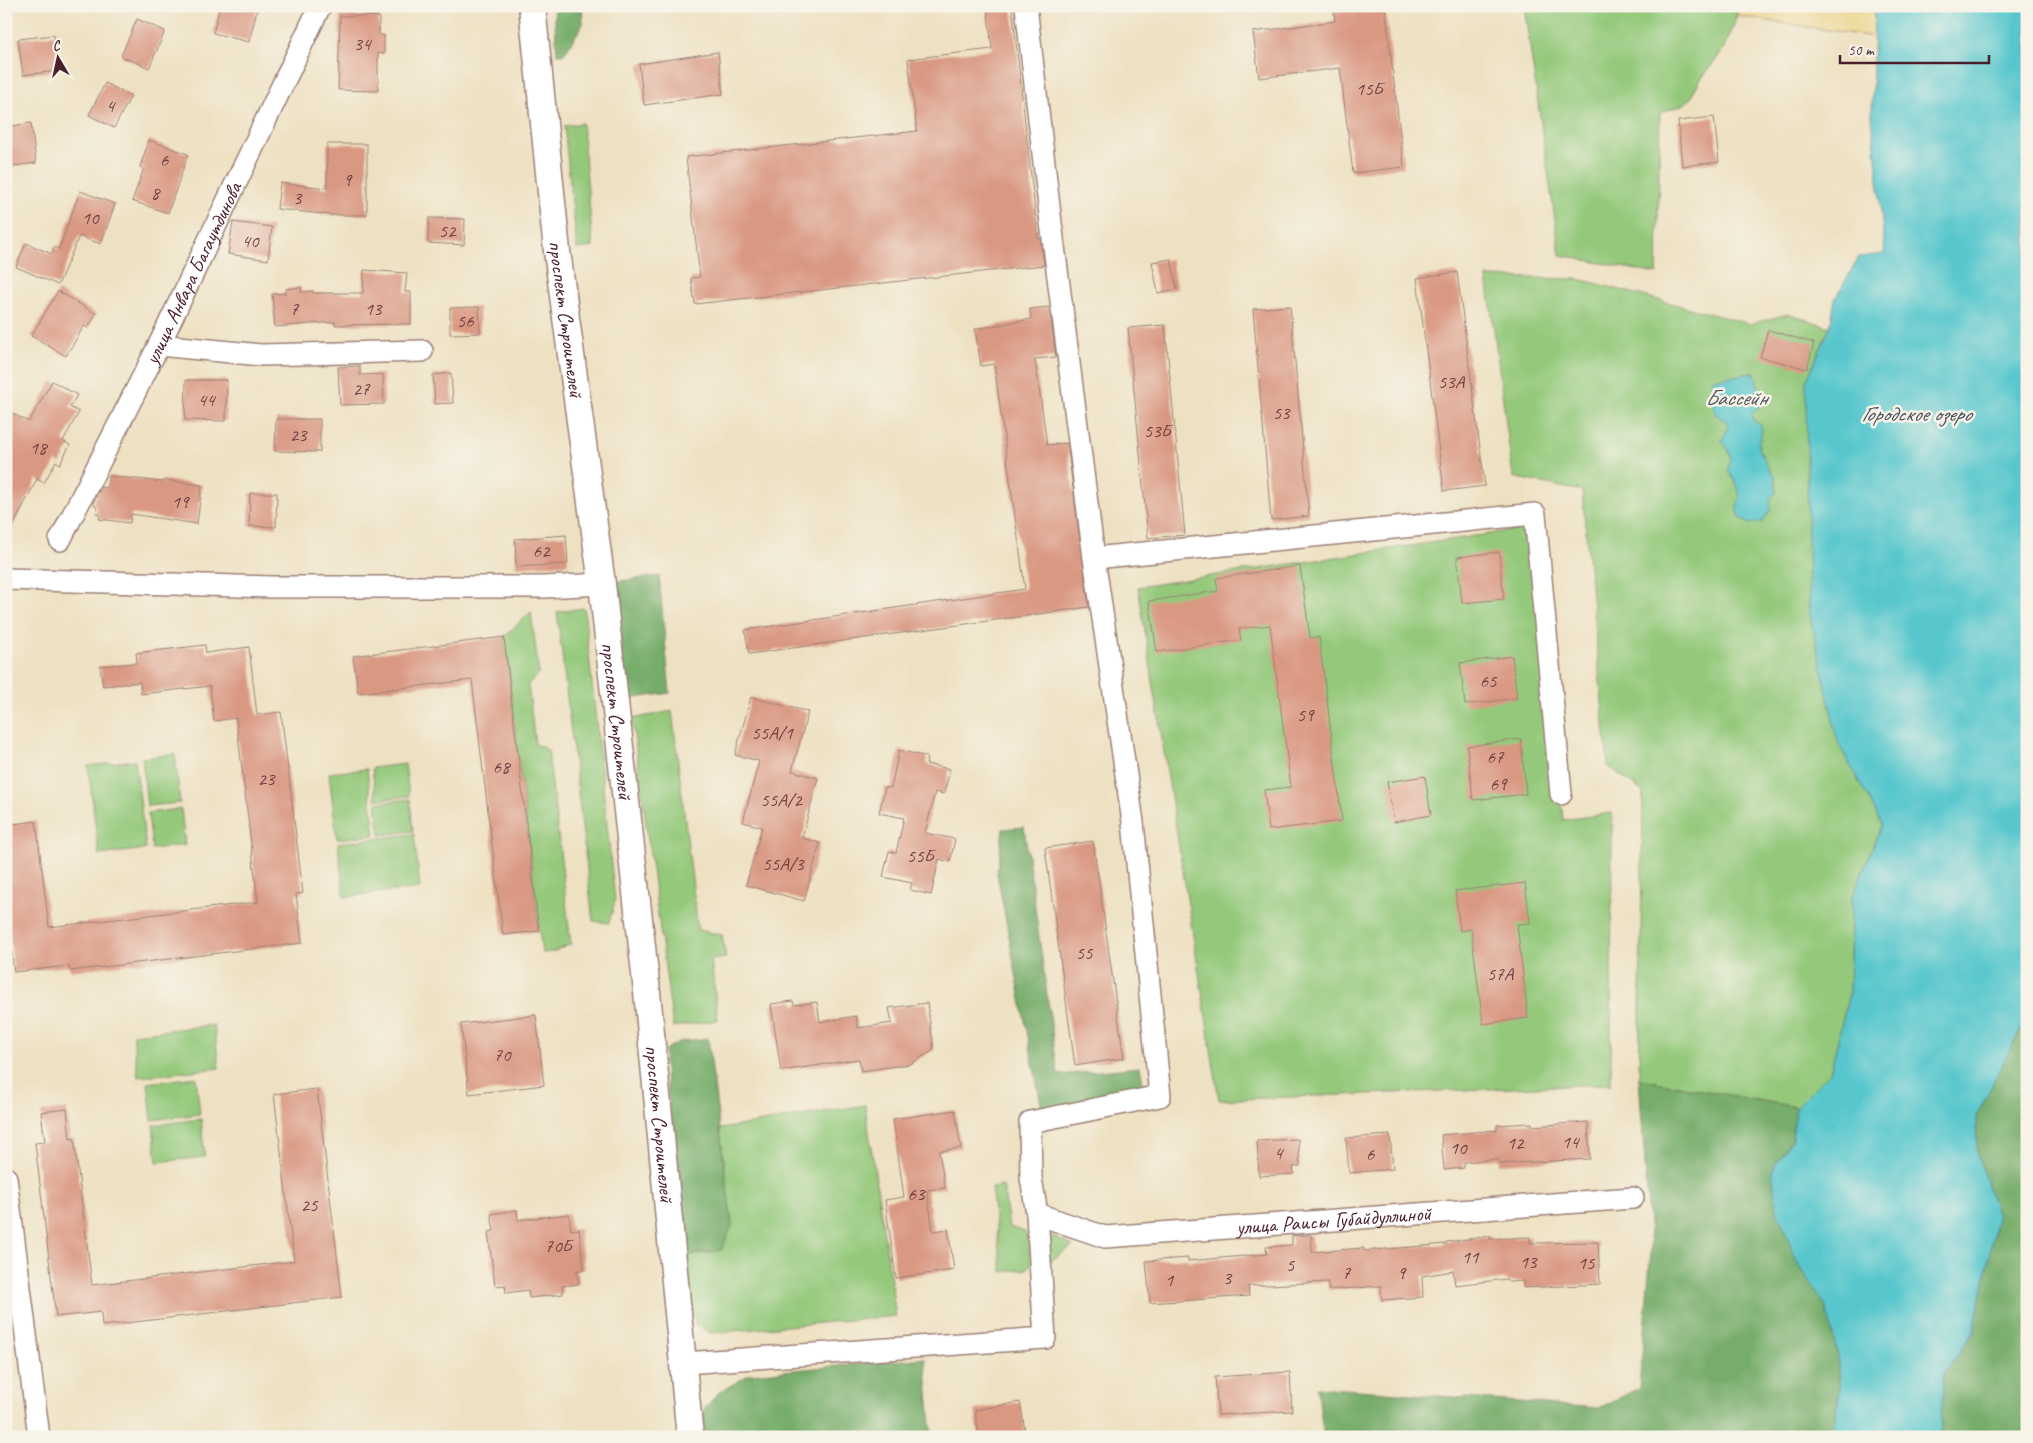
<svg xmlns="http://www.w3.org/2000/svg" width="2033" height="1443" font-family="Caveat,sans-serif">
  <style>
    .green { fill: #94c97b; stroke: #6f7453 }
    .forest { fill: #77ad6b; stroke: #60664b }
    .sand { fill: #eeda9e; stroke: #9c7c64 }
    .water { fill: #59c7cd; stroke: #52737c }
    .building { fill: #d99882 }
    .lines { fill: none; stroke-linecap: round; stroke-linejoin: round }
    .minor-casing { stroke: #9c8076; stroke-width: 24 }
    .tertiary-casing { stroke: #9c8076; stroke-width: 29 }
    .minor { stroke: #fff; stroke-width: 21 }
    .tertiary { stroke: #fff; stroke-width: 26 }
    .labels { text-anchor: middle; dominant-baseline: central; stroke-width: 5; stroke-linejoin: round; paint-order: stroke }
    .number-label { font-size: 19px; fill: #6e3d41 }
    .street-label { font-size: 21px; fill: #4a1f2b; stroke: #f7f3e8 }
    .water-label { font-size: 22px; font-style: italic; fill: #4e515c; stroke: #f7f3e8 }
  </style>
  <rect width="100%" height="100%" fill="#f7f3e8"/>
  <filter id="ink" filterUnits="userSpaceOnUse"><feTurbulence type="fractalNoise" baseFrequency=".02" numOctaves="2"/><feDisplacementMap in="SourceGraphic" scale="10" xChannelSelector="R" yChannelSelector="G"/><feConvolveMatrix kernelMatrix="1 2 1 2 8 2 1 2 1" color-interpolation-filters="sRGB"/></filter>
  <filter id="wash" filterUnits="userSpaceOnUse"><feTurbulence type="fractalNoise" baseFrequency=".0096" numOctaves="4" result="noise"/><feDisplacementMap in="SourceGraphic" scale="20" xChannelSelector="R" yChannelSelector="G"/><feGaussianBlur stdDeviation="1.12" result="paint"/><feColorMatrix in="noise" values="0 0 0 0 0 0 0 0 0 0 0 0 0 0 0 0 0 1.4 0 .05"/><feComposite in="paint" operator="in"/></filter>
  <g filter="url(#wash)">
    <rect width="100%" height="100%" fill="#eee1c2"/>
    <g class="green">
      <path d="M1524,6H1738C1737,22 1727,44 1718,57C1708,71 1696,82 1691,99L1680,106L1660,113L1657,274L1560,255Z"/>
      <path d="M582,123L593,247L577,249L564,126Z"/>
      <path d="M1487,277L1579,279L1750,324L1788,314L1830,327L1806,382L1869,798L1882,824L1852,898L1849,994L1830,1073L1796,1107L1639,1079L1643,792L1608,766L1582,491L1513,477Z"/>
      <path d="M1535,527L1563,820L1612,813L1611,1084L1219,1100L1138,587Z"/>
      <path d="M584,608L615,901L609,923L593,921L557,612Z"/>
      <path d="M531,612L539,674L528,684L535,744L548,750L571,944L553,952L542,953L504,637Z"/>
      <path d="M672,711L698,930L722,935L726,958L711,960L718,1020L673,1027L632,719Z"/>
      <path d="M175,754L180,803L147,806L142,758Z"/>
      <path d="M135,760L146,849L99,855L88,766Z"/>
      <path d="M405,764L409,796L376,800L372,768Z"/>
      <path d="M367,769L375,835L337,839L329,773Z"/>
      <path d="M410,799L413,831L380,835L376,803Z"/>
      <path d="M181,809L185,845L152,849L148,813Z"/>
      <path d="M414,834L420,888L344,897L338,843Z"/>
      <path d="M214,1025L219,1068L138,1077L133,1034Z"/>
      <path d="M196,1077L200,1114L152,1120L148,1083Z"/>
      <path d="M865,1105L896,1316L711,1333L695,1324L687,1256L721,1250L732,1226L720,1129Z"/>
      <path d="M201,1119L205,1157L157,1162L153,1125Z"/>
      <path d="M1003,1186L1009,1227L1026,1232L1032,1264L1027,1269L1002,1272L991,1188Z"/>
      <path d="M1047,1234L1073,1246L1050,1261Z"/>
    </g>
    <g class="forest">
      <path d="M554,6H582L583,24L564,54H557Z"/>
      <path d="M659,576L670,693L627,699L613,582Z"/>
      <path d="M1024,827L1058,1075L1140,1067L1145,1093L1042,1110L997,874L1003,829Z"/>
      <path d="M2027,1016V1437H1940L1944,1374L1974,1331L1997,1217L1977,1154L1976,1117Z"/>
      <path d="M708,1038L732,1226L721,1250L687,1256L664,1062L665,1050L679,1042Z"/>
      <path d="M1639,1079L1796,1107L1792,1139L1772,1170L1797,1262L1826,1306L1837,1352L1840,1390L1832,1437H1324L1317,1387L1599,1408L1639,1388L1651,1250Z"/>
      <path d="M925,1358L932,1437H705L703,1411L718,1393L750,1374Z"/>
    </g>
    <path class="sand" d="M1738,6H1874V37L1737,16Z"/>
    <g class="water">
      <path d="M1874,6H2027V1016L1976,1117L1977,1154L1997,1217L1974,1331L1944,1374L1940,1437H1898L1895,1432L1865,1437H1832L1840,1390L1837,1352L1826,1306L1797,1262L1777,1210L1772,1170L1792,1139L1796,1107L1830,1073L1849,994L1852,898L1882,824L1838,743L1809,611L1806,382L1830,327L1835,299L1859,257L1885,254L1872,116Z"/>
      <path d="M1755,373L1762,403L1752,414L1754,421L1761,425C1763,434 1759,439 1758,448C1766,458 1765,467 1775,477L1776,493L1770,498L1771,510L1762,522L1749,524L1740,518L1737,506C1744,494 1735,481 1728,470C1733,457 1731,452 1722,441L1729,423L1715,414L1711,379Z"/>
    </g>
    <g id="blocks">
      <g class="building">
        <path d="M220,6H258L249,42L213,33Z"/>
        <path d="M987,6H1012L1038,238H1040L1044,265L695,304L691,278L700,277L686,157L917,131L908,59L992,49Z"/>
        <path d="M1385,6L1404,167L1353,173L1340,68L1259,78L1253,32L1335,21L1334,12Z"/>
        <path d="M340,16H379V35H384V54L378,53V91L338,90Z"/>
        <path d="M137,19L165,31L149,68L121,56Z"/>
        <path d="M54,35L58,71L23,75L18,39Z"/>
        <path d="M718,52L723,94L644,105L639,64Z"/>
        <path d="M105,83L131,96L114,128L89,115Z"/>
        <path d="M1714,117L1719,162L1682,166L1678,121Z"/>
        <path d="M31,123L36,163L6,167V127Z"/>
        <path d="M149,140L188,154L168,213L132,201L144,168L140,167Z"/>
        <path d="M327,144H367V215H332L277,209L280,183L327,188Z"/>
        <path d="M80,191L115,204L101,244L79,236L58,285L16,267L26,243L52,254L54,247L59,249Z"/>
        <path d="M429,218L465,219L464,245L428,243Z"/>
        <path d="M233,222L272,227L268,260L228,254Z"/>
        <path d="M1171,259L1177,289L1158,293L1152,262Z"/>
        <path d="M364,270L407,273L405,292H411V324L335,325V322L275,327L272,294L286,293V289L301,287V292L313,291V293H363Z"/>
        <path d="M1457,272L1485,486L1444,491L1417,278Z"/>
        <path d="M58,291L96,314L88,328L84,326L66,356L31,336Z"/>
        <path d="M1290,306L1309,516L1271,520L1253,309Z"/>
        <path d="M479,307L480,333L450,334V308Z"/>
        <path d="M1049,307L1056,357L1035,359L1047,445L1067,443L1089,607L749,654L745,630L1025,589L994,364L981,366L975,329L1031,319L1030,309Z"/>
        <path d="M1165,325L1185,535L1148,538L1128,328Z"/>
        <path d="M1768,330L1814,343L1807,369L1760,357Z"/>
        <path d="M360,366V375L383,374L384,404L340,405L338,367Z"/>
        <path d="M451,373L453,403L435,404L433,375Z"/>
        <path d="M186,380H227L226,421L185,420Z"/>
        <path d="M52,381L77,395L70,407L79,412L63,441L70,445L60,464L56,461L44,483L37,479L6,540V410L29,422Z"/>
        <path d="M276,419H320V452L275,451Z"/>
        <path d="M109,476L163,482L164,480L202,485L197,524L131,514L130,523L99,519L100,514L96,513L97,508L93,503L101,487L107,488Z"/>
        <path d="M250,493H277L276,527L249,526Z"/>
        <path d="M566,535L568,564L516,567L515,539Z"/>
        <path d="M1499,552L1504,599L1462,603L1457,557Z"/>
        <path d="M1300,566L1310,638L1319,637L1342,821L1269,830L1264,790L1291,787L1270,625L1239,629L1241,640L1157,652L1149,601L1218,591L1216,578Z"/>
        <path d="M504,637L539,931L503,935L472,680L358,693L353,656Z"/>
        <path d="M205,645L206,653L249,647L257,715L281,712L303,893L296,894L302,943L70,971L69,966L14,972L6,906V825L36,821L49,927L258,902L236,718L214,721L210,686L141,694L140,682L103,686L100,666L137,663L136,653Z"/>
        <path d="M1512,656L1517,698L1465,705L1460,663Z"/>
        <path d="M751,697L808,712L792,771L818,778L802,838L820,843L804,901L746,885L762,827L743,822L759,761L735,755Z"/>
        <path d="M1521,739L1526,794L1473,800L1467,746Z"/>
        <path d="M899,750L927,757L926,764L950,769L944,794L935,792L925,833L955,839L950,862L939,859L931,895L910,890L912,883L883,877L889,851L896,853L904,818L879,813L885,787L891,788Z"/>
        <path d="M1425,776L1431,815L1394,822L1387,782Z"/>
        <path d="M1093,841L1124,1058L1075,1066L1045,848Z"/>
        <path d="M1525,883L1530,923L1517,924L1528,1018L1483,1024L1471,929L1460,931L1455,891Z"/>
        <path d="M793,1001L794,1005L817,1002L820,1022L856,1016L858,1028L892,1023L889,1008L927,1003L934,1050L910,1064L861,1071L859,1059L781,1071L771,1004Z"/>
        <path d="M536,1015L544,1085L469,1094L461,1024Z"/>
        <path d="M317,1089L342,1297L102,1326L101,1312L56,1317L35,1143L45,1142L41,1112L67,1109L70,1139L74,1138L92,1285L294,1261L274,1094Z"/>
        <path d="M955,1110L961,1148L939,1151L945,1188L927,1190L933,1231L948,1229L954,1270L896,1278L885,1200L904,1197L893,1119Z"/>
        <path d="M1588,1122L1590,1159L1499,1164L1498,1159L1464,1162V1168L1444,1170L1441,1135L1497,1130V1125L1532,1123V1126Z"/>
        <path d="M1390,1135L1393,1169L1349,1173L1346,1138Z"/>
        <path d="M1298,1139L1300,1166L1293,1167L1294,1174L1259,1176L1257,1141Z"/>
        <path d="M517,1210L518,1220L569,1214L571,1230L579,1229L584,1270H577L579,1284L562,1286L563,1294L529,1298L528,1290L506,1293L505,1285L495,1286L488,1232L494,1231L491,1214Z"/>
        <path d="M1311,1235L1312,1252L1364,1248V1251L1446,1244V1242L1490,1236V1239L1530,1237V1243L1598,1242L1600,1284L1524,1288L1523,1281L1508,1282L1507,1279L1455,1285L1453,1271L1422,1276L1423,1297L1382,1300L1381,1286L1328,1290V1282L1248,1286L1249,1296L1150,1303L1146,1261L1188,1258V1261L1267,1254L1266,1247L1292,1245V1236Z"/>
        <path d="M1290,1372L1292,1411L1218,1415L1215,1377Z"/>
        <path d="M1020,1402L1026,1437H979L975,1410Z"/>
      </g>
    </g>
  </g>
  <g filter="url(#ink)">
    <use href="#blocks" fill-opacity="0" stroke="#9c8076" stroke-width="1"/>
    <g class="lines">
      <defs>
        <g id="minor">
          <path d="M159,345L261,355L422,351"/>
          <path id="s1" d="M60,540L159,345L320,6"/>
          <path d="M1094,558L1535,514L1561,794"/>
          <path d="M6,579L272,587H545L602,584"/>
          <path d="M6,1178L39,1437"/>
          <path id="s2" d="M1037,1214L1105,1237L1633,1198"/>
          <path d="M684,1363L1045,1338L1037,1214L1031,1178L1030,1122L1160,1096L1133,822L1094,558L1050,215L1026,6"/>
        </g>
        <g id="tertiary">
          <path id="s3" d="M532,6L557,251L602,584L647,992L690,1437"/>
        </g>
      </defs>
      <use href="#minor" class="minor-casing"/>
      <use href="#tertiary" class="tertiary-casing"/>
      <use href="#minor" class="minor"/>
      <use href="#tertiary" class="tertiary"/>
    </g>
  </g>
  <g class="labels">
    <g class="number-label">
      <text x="362" y="44">34</text>
      <text x="1369" y="89">15Б</text>
      <text x="110" y="106">4</text>
      <text x="164" y="160">6</text>
      <text x="347" y="180">9</text>
      <text x="155" y="193">8</text>
      <text x="297" y="198">3</text>
      <text x="90" y="218">10</text>
      <text x="447" y="231">52</text>
      <text x="250" y="241">40</text>
      <text x="294" y="309">7</text>
      <text x="373" y="309">13</text>
      <text x="465" y="321">56</text>
      <text x="1451" y="382">53А</text>
      <text x="361" y="389">27</text>
      <text x="206" y="400">44</text>
      <text x="1281" y="413">53</text>
      <text x="1157" y="431">53Б</text>
      <text x="298" y="435">23</text>
      <text x="38" y="448">18</text>
      <text x="180" y="502">19</text>
      <text x="541" y="551">62</text>
      <text x="1488" y="681">65</text>
      <text x="1305" y="715">59</text>
      <text x="772" y="733">55А/1</text>
      <text x="1495" y="757">67</text>
      <text x="501" y="767">68</text>
      <text x="266" y="779">23</text>
      <text x="1498" y="784">69</text>
      <text x="781" y="800">55А/2</text>
      <text x="920" y="856">55Б</text>
      <text x="783" y="864">55А/3</text>
      <text x="1084" y="953">55</text>
      <text x="1500" y="974">57А</text>
      <text x="502" y="1055">70</text>
      <text x="1570" y="1142">14</text>
      <text x="1515" y="1143">12</text>
      <text x="1458" y="1148">10</text>
      <text x="1278" y="1153">4</text>
      <text x="1370" y="1154">6</text>
      <text x="916" y="1194">63</text>
      <text x="309" y="1205">25</text>
      <text x="558" y="1246">70Б</text>
      <text x="1470" y="1257">11</text>
      <text x="1528" y="1262">13</text>
      <text x="1586" y="1263">15</text>
      <text x="1290" y="1265">5</text>
      <text x="1346" y="1273">7</text>
      <text x="1401" y="1273">9</text>
      <text x="1227" y="1278">3</text>
      <text x="1169" y="1280">1</text>
    </g>
    <g class="street-label">
      <text stroke="none"><textPath href="#s1" startOffset="298">улица Анвара Багаутдинова</textPath></text>
      <text stroke="none"><textPath href="#s3" startOffset="315">проспект Строителей</textPath></text>
      <text stroke="none"><textPath href="#s3" startOffset="720">проспект Строителей</textPath></text>
      <text stroke="none"><textPath href="#s3" startOffset="1125">проспект Строителей</textPath></text>
      <text stroke="none"><textPath href="#s2" startOffset="301">улица Раисы Губайдуллиной</textPath></text>
    </g>
    <g class="water-label">
      <text x="1736" y="398">Бассейн</text>
      <text x="1916" y="414">Городское озеро</text>
    </g>
  </g>
  <rect width="2033" height="1443" fill="none" stroke="#f7f3e8" stroke-width="25"/>
  <g transform="translate(58 58) rotate(351)" stroke="#f7f3e8" stroke-width="4" paint-order="stroke">
  <path d="M0-4L9 19L0 12L-9 19Z" fill="#4a1f2b"/>
  <text y="-8" font-size="14" font-weight="bold" text-anchor="middle" fill="#4a1f2b">С</text>
  </g>
  <path d="M1840 55v8h149v-8" fill="none" stroke="#4a1f2b" stroke-width="2.5"/>
  <text x="1848" y="55" font-size="15" fill="#4a1f2b" stroke="#f7f3e8" stroke-width="4" paint-order="stroke">50 m</text>
</svg>
